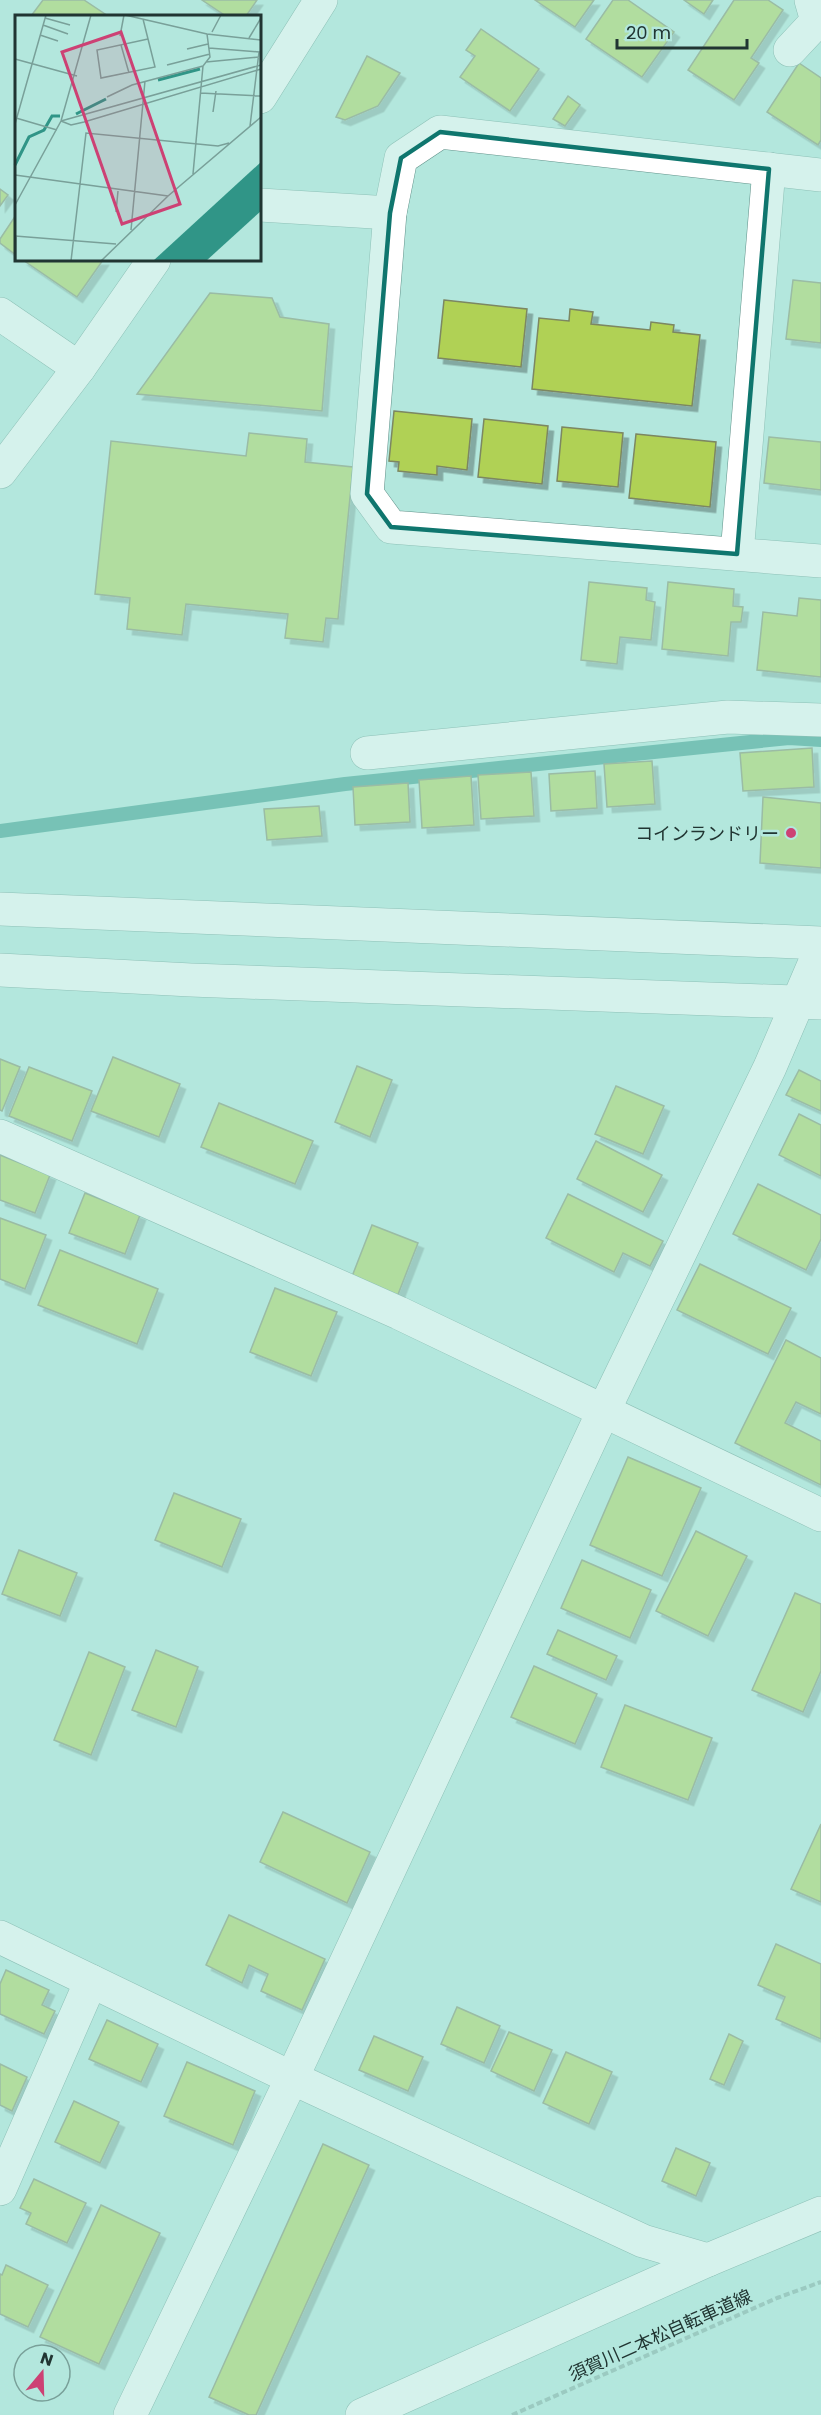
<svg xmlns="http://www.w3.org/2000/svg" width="821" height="2415" font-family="Poppins,'Noto Sans JP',sans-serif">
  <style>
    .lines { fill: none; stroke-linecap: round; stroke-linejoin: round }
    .stream { stroke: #309587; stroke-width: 14 }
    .building { fill: #b0d154; stroke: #7c8762; stroke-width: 1.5; filter: url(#shadow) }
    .street-casing { stroke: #61928a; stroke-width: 34 }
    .secondary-casing { stroke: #61928a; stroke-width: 34 }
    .path { stroke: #7ea79f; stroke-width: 4; stroke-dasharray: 6 3; stroke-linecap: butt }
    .street { stroke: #fff; stroke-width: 33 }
    .secondary { stroke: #fff; stroke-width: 33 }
    .marked { fill: none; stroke: #0f766e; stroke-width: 4.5; stroke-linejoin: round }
    .poi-dot { fill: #cd4174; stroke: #b3e7dd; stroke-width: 2 }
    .labels { text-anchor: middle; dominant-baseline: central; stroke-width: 5; stroke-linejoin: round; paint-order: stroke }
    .poi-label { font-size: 18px; fill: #213532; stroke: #b3e7dd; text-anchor: end }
    .street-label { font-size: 18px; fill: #213532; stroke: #b3e7dd }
    .inset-river { fill: none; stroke: #309587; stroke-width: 3 }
    .inset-road { fill: none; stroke: #79a099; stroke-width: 1.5 }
    .view { fill: #cd4174; fill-opacity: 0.15; stroke: #cd4174; stroke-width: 3 }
    .inset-edge { fill: none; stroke: #213532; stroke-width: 3 }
  </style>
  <defs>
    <filter id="shadow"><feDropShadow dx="5.5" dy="5.5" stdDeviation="0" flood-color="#0004"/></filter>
  </defs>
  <rect width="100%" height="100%" fill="#b3e7dd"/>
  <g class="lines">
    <path class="stream" d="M0,831L345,784L789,738L821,740"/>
  </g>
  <g class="building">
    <path d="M43,0H84L108,16H31Z"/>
    <path d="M202,0H257L246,16H226Z"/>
    <path d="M535,0H594L575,27Z"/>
    <path d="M613,0H628L674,32L642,77L586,39Z"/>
    <path d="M684,0H713L704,14Z"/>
    <path d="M734,0H768L783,10L751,58L759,63L734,100L688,70Z"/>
    <path d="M481,29L539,69L510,111L460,77L475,56L466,50Z"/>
    <path d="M367,56L400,73L378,106L345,120L336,117Z"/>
    <path d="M799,63L821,78V140L818,145L767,112Z"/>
    <path d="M568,96L580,105L565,126L553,119Z"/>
    <path d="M0,189L8,195L0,206Z"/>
    <path d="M16,215V255L0,243V239Z"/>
    <path d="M23,260H103L77,297Z"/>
    <path d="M793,280L821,283V343L786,339Z"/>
    <path d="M210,293L272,298L280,317L329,324L322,411L137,394Z"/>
    <path d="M444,300L527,309L521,367L438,358Z"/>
    <path d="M570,309L593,312L591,324L650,330L651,322L674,325L673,332L700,335L692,406L532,389L539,318L569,321Z"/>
    <path d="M394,411L472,419L467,470L437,466V475L398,471L399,462L389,461Z"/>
    <path d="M484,419L548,426L542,484L478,477Z"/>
    <path d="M562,427L623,433L618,487L557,481Z"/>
    <path d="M249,433L307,439L305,462L353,467L338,619L326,618L323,642L285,638L288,614L186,604L182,635L127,629L130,598L95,594L111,441L246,456Z"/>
    <path d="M636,434L716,442L710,507L629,498Z"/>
    <path d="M769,437L821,442V490L764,483Z"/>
    <path d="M589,582L647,588L646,600L655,602L651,640L620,637L617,664L581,660Z"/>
    <path d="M668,582L734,589L733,606L743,607L741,622H731L728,656L662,649Z"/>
    <path d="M799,598L821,600V677L757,670L763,612L797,616Z"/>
    <path d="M812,748L814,787L743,791L740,753Z"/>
    <path d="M652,761L655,804L607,807L604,764Z"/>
    <path d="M595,771L597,808L551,811L549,774Z"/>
    <path d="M531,772L534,816L481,819L478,775Z"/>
    <path d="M471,776L474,825L422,828L419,780Z"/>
    <path d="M408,783L410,822L355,825L353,787Z"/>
    <path d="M763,797L821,803V868L760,863Z"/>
    <path d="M319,806L322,836L267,840L264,809Z"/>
    <path d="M113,1057L180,1084L159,1137L91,1111Z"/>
    <path d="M0,1059L20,1067L2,1111L0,1110Z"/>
    <path d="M357,1066L392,1080L370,1137L335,1122Z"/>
    <path d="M29,1067L92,1091L72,1141L9,1116Z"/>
    <path d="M799,1070L821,1081V1111L786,1095Z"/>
    <path d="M616,1086L664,1106L643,1154L595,1134Z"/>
    <path d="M219,1103L313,1141L295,1184L201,1147Z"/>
    <path d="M799,1114L821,1125V1176L779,1155Z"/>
    <path d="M596,1141L662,1175L643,1212L577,1179Z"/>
    <path d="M0,1155L50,1175L35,1213L0,1200Z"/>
    <path d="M758,1184L821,1215V1239L806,1270L733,1234Z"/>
    <path d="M85,1193L140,1215L125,1254L69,1233Z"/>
    <path d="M568,1194L663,1241L650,1266L623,1253L614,1272L546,1238Z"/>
    <path d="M0,1218L46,1235L25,1289L0,1279Z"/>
    <path d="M372,1225L418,1243L397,1297L351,1279Z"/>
    <path d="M60,1250L158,1289L137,1344L38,1305Z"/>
    <path d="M700,1264L791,1308L768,1354L677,1310Z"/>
    <path d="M275,1288L337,1312L311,1376L250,1352Z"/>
    <path d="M786,1340L821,1358V1414L796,1402L785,1423L821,1441V1485L735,1443Z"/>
    <path d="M628,1457L701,1488L662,1576L590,1545Z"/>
    <path d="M174,1493L241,1519L222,1567L155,1540Z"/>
    <path d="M696,1531L747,1556L708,1636L656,1611Z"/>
    <path d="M19,1550L77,1573L60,1616L2,1594Z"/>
    <path d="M582,1560L651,1590L630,1638L561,1608Z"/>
    <path d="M795,1593L821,1604V1671L803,1712L752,1690Z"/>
    <path d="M558,1630L617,1656L606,1680L547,1654Z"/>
    <path d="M156,1650L198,1667L176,1727L132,1710Z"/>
    <path d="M89,1652L125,1667L91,1755L54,1740Z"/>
    <path d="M534,1666L597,1694L575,1744L511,1717Z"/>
    <path d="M625,1705L712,1738L688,1800L601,1767Z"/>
    <path d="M283,1812L370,1852L347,1903L260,1862Z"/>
    <path d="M821,1824V1902L791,1889Z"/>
    <path d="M229,1915L325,1959L302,2010L261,1991L268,1974L249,1965L242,1983L206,1965Z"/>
    <path d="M776,1944L821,1964V2039L776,2019L785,1997L758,1985Z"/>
    <path d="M6,1970L49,1990L42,2005L55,2011L44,2034L0,2014V1984Z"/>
    <path d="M457,2007L500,2026L484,2063L441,2044Z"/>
    <path d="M107,2020L158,2044L141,2082L89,2059Z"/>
    <path d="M509,2032L552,2050L534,2091L491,2071Z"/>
    <path d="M729,2034L743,2041L724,2085L710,2079Z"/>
    <path d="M374,2036L423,2057L408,2091L359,2070Z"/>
    <path d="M566,2052L612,2072L589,2124L543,2103Z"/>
    <path d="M187,2062L255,2091L233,2145L164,2116Z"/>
    <path d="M0,2064L27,2077L12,2111L0,2105Z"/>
    <path d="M74,2101L119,2122L100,2163L55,2142Z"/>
    <path d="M323,2144L369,2165L256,2415H249L209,2397Z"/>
    <path d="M676,2148L710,2163L696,2196L662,2181Z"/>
    <path d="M34,2179L86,2203L67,2243L26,2224L31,2213L20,2208Z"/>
    <path d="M101,2205L160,2233L99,2364L40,2337Z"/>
    <path d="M6,2265L48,2285L28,2327L0,2314V2274L2,2275Z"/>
  </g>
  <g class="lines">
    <defs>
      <g id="street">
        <path d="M790,50L817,21L811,0"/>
        <path d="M821,175L440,132L401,158L390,213L367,494L391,527L821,561"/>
        <path d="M260,205L390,213"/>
        <path d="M0,314L79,368"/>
        <path d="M737,554L769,169"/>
        <path d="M367,753L728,717L821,720"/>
        <path d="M0,1136L399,1313L821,1515"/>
        <path d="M0,1937L292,2078L643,2241L708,2260"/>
        <path d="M0,2189L91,1981"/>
        <path d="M130,2415L292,2078L604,1410L770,1067L821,948"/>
        <path d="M362,2415L708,2260L821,2213"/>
      </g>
      <g id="secondary">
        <path d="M260,97L321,0"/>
        <path d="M0,472L79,368L154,260"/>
        <path d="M0,909L821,943"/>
        <path d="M0,970L191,980L821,1003"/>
      </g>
    </defs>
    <use href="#street" class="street-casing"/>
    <use href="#secondary" class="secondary-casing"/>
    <path class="path" d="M512,2415L777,2298L821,2282"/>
    <use href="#street" class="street"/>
    <use href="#secondary" class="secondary"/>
  </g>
  <path d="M0 0H821V2415H0ZM440,132L769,169L737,554L391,527L367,494L390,213L401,158Z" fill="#b3e7dd" fill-opacity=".55" fill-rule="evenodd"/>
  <path class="marked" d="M440,132L769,169L737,554L391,527L367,494L390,213L401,158Z"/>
  <circle class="poi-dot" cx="791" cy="833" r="6"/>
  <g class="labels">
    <g class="poi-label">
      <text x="779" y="833">コインランドリー</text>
    </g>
    <g class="street-label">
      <text transform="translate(660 2335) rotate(-24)">須賀川二本松自転車道線</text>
    </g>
  </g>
  <g transform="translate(15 15)">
    <rect width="246" height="246" fill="#b3e7dd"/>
    <path d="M246,147V196L191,246H138Z" fill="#309587"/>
    <path class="inset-river" d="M143,65L185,54M61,99L91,84M0,150L14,122L29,115L37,101H45"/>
    <path class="inset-road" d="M110,0L192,19L246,25M30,3L55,10M128,4L140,52L86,63L82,35L133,24M28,10L53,19M197,17L206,0M25,20L43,26M105,21L109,0M234,23L246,3M106,30L114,58M194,33L244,37L235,111M172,34L193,29M0,44L62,61M191,47L244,42M152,50L195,39M185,78L246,81M92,82L117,70L188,51M198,97L201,76M1,103L42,115M46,106L56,110L69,107L246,54M46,106L246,50M0,109L31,0M178,159L188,51L195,42L192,19M0,160L153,181M0,190L46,106L76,0M101,197L103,176M116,215L130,66M0,221L101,229M1,221V246M56,246L71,118L203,131L214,128M86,246L153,181L246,102"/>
    <path class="view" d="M106,17L165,189L107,209L47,37Z"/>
    <rect width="246" height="246" class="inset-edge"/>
  </g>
  <g transform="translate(42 2373) rotate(19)"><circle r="28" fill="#b3e7dd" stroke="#79a099" stroke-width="1.5"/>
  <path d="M0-4.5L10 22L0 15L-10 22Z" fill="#cd4174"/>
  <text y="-9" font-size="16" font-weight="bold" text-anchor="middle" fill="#213532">N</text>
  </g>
  <path d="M617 39v9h130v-9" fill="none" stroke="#213532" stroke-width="3"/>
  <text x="626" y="39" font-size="18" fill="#213532" stroke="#b3e7dd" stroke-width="4.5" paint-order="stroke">20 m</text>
</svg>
